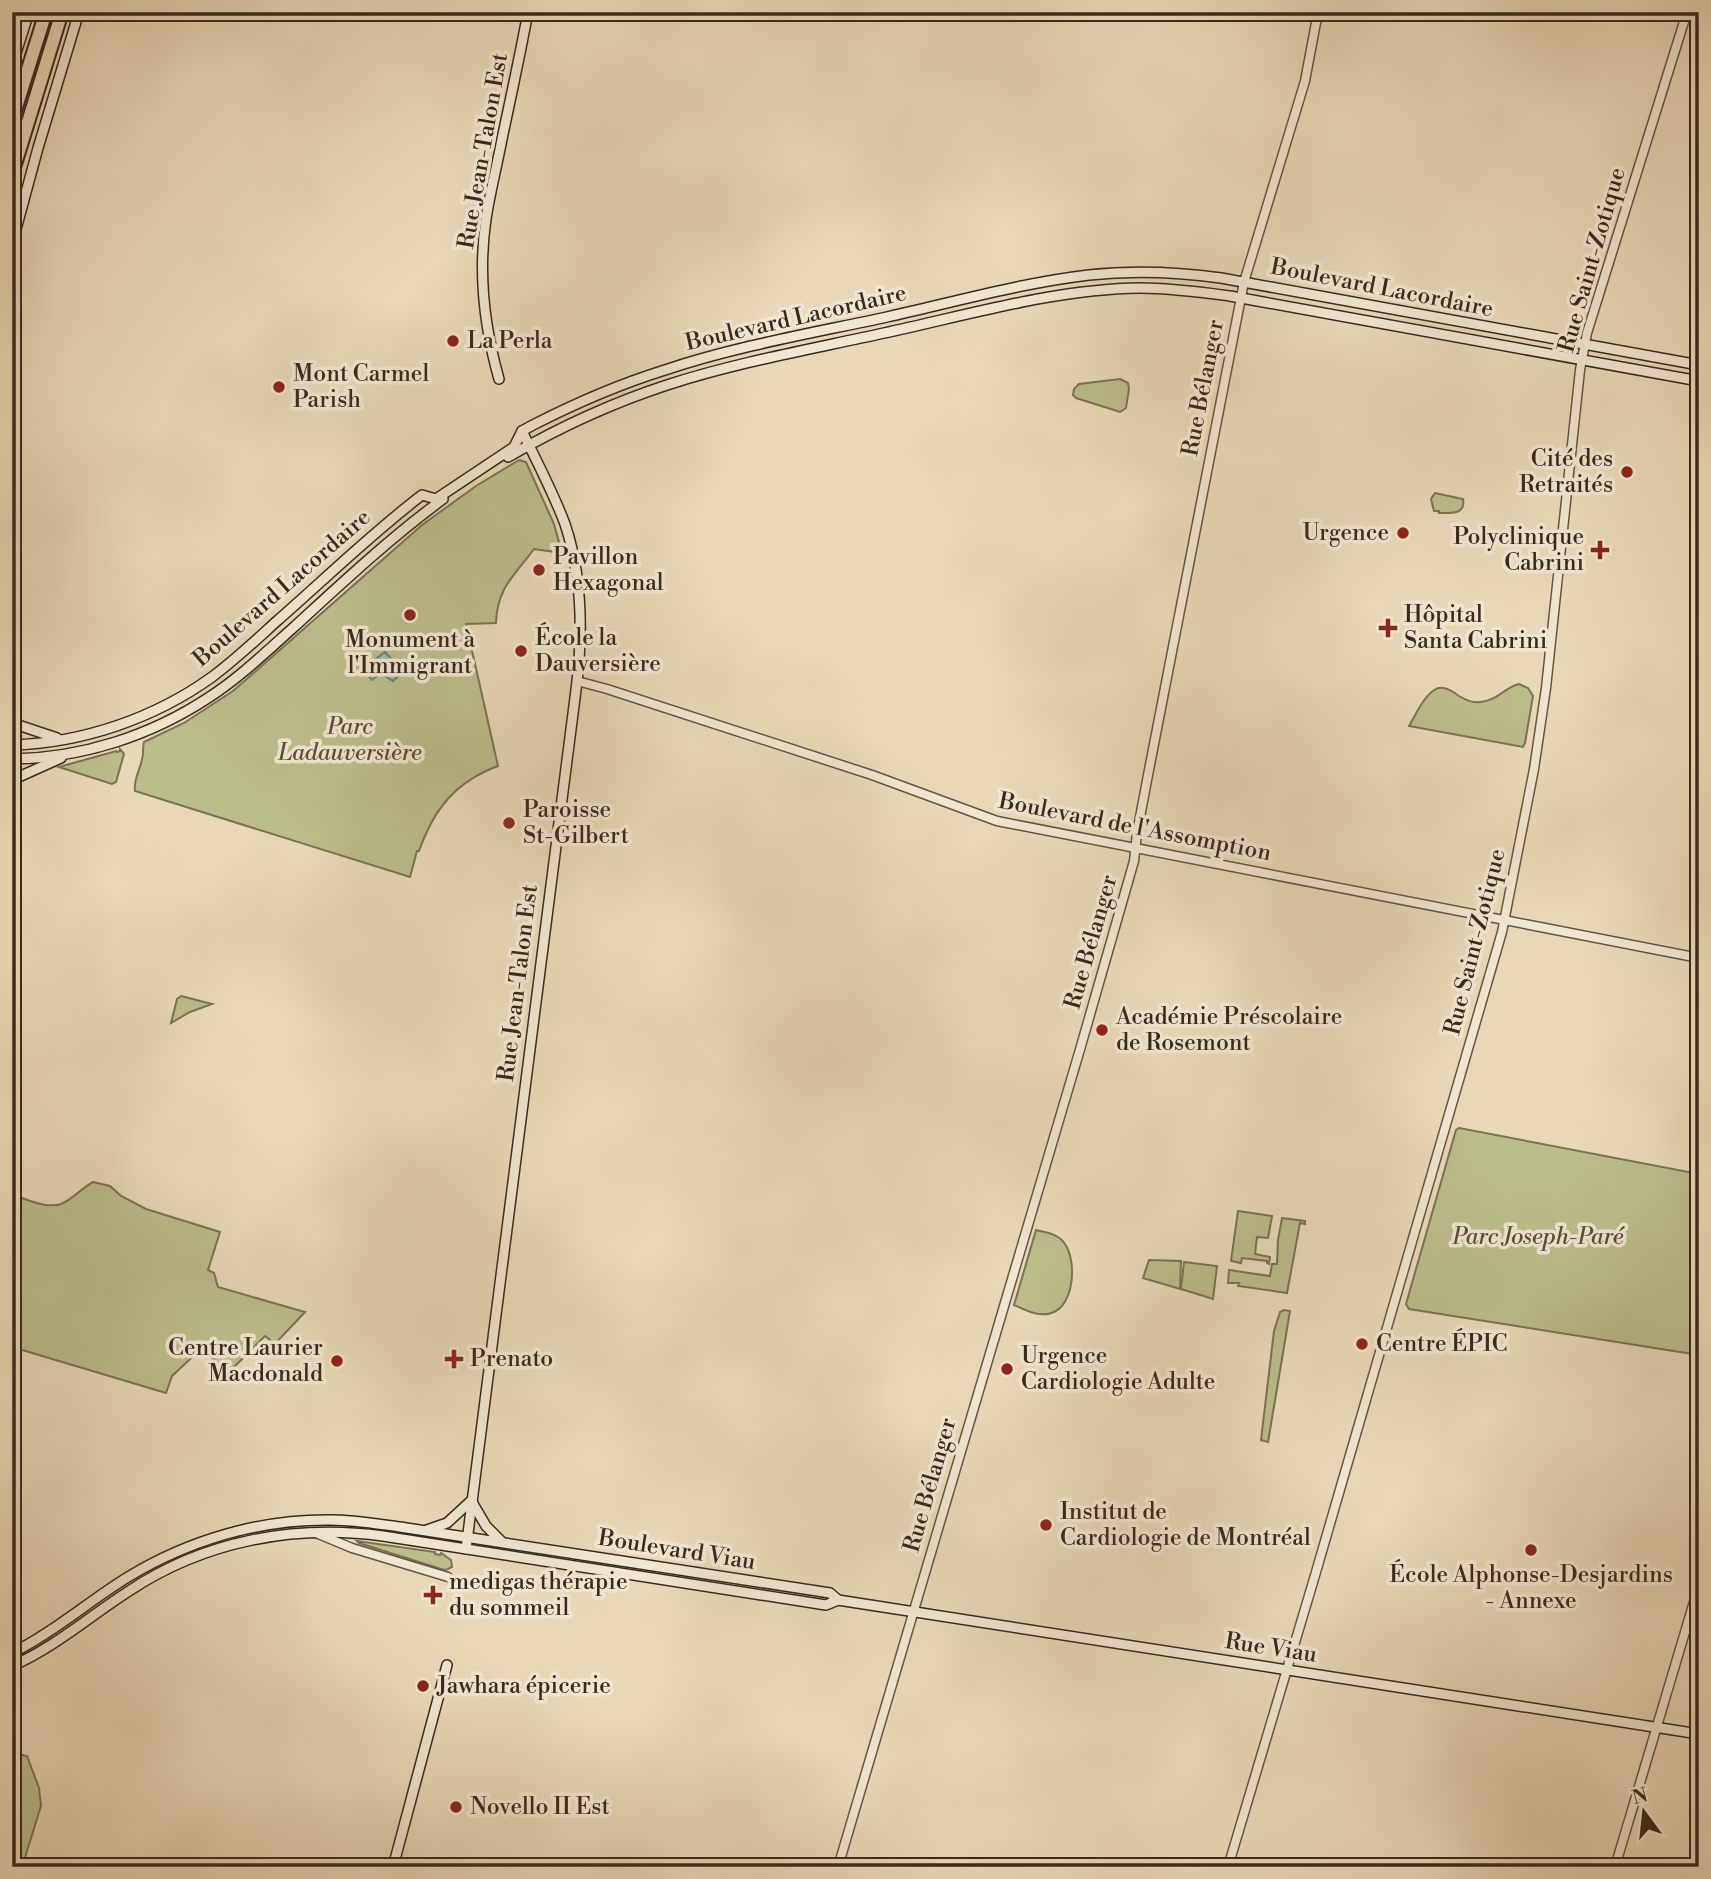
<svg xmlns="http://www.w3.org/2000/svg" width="1711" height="1879" font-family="'Libre Bodoni',serif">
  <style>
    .green { fill: #bbbd8b; stroke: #7a7354; stroke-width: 2 }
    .water { fill: #97baad; stroke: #718073; stroke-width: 2 }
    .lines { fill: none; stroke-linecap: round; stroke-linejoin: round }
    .tertiary-casing { stroke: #655544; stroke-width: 11 }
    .secondary-casing { stroke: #39291d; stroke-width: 12 }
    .motorway-casing { stroke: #39291d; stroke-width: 16 }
    .tertiary { stroke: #f1e6d1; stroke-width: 8 }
    .secondary { stroke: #f1e6d1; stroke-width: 9 }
    .motorway { stroke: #e9d8b8; stroke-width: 12 }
    .poi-dot { fill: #8f2418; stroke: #f1e6d1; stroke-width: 2.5 }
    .labels { text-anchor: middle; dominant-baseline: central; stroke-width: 7; stroke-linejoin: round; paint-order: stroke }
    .street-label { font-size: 23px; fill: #39291d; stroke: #f1e6d1 }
    .poi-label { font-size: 23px; fill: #39291d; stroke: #f1e6d1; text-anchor: start }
    .park-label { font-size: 23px; font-style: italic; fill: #5a4e38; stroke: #f1e6d1 }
  </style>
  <rect width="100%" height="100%" fill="#e9d8b8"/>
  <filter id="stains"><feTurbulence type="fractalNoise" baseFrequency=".00286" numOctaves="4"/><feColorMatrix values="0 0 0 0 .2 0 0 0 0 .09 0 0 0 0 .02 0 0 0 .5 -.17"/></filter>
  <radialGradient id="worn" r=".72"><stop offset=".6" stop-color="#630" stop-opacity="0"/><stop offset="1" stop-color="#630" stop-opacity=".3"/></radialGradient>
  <g class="green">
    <path d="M1120,379L1128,383L1129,389L1126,408L1120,412L1076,398L1073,395L1074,389L1079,384Z"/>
    <path d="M519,460L526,462L554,524L562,553L534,549C514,576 497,588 496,623L466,624L498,766C455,782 434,809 419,851H417L410,877L135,791C133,778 142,767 143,754C143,750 143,746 144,742L184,723L233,691L422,525L476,486Z"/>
    <path d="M1435,493L1463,499C1466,515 1450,513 1439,513V511H1434L1431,499Z"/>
    <path d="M1519,684L1528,688L1533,696L1525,743L1523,747L1409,726C1416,714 1429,684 1444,688C1449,689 1455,693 1459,696C1466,700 1472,703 1480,702C1497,701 1505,687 1519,684Z"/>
    <path d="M120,749L124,754L116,782L112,784L59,767L116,751L117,752L120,751Z"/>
    <path d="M181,996L212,1004L190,1012L171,1023L177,999Z"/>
    <path d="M1459,1128L1699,1174V1355L1409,1309L1406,1304L1456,1130Z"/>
    <path d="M93,1182L110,1186L121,1196L146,1209L220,1232L208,1270L214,1273L218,1287L305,1312L275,1344L265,1336L228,1373L202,1348L172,1376L166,1393L12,1347L13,1195C26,1199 47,1209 61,1204C73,1199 82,1188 93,1182Z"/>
    <path d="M1238,1211L1272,1216L1268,1238L1257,1237L1255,1254L1270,1257L1269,1264L1267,1263V1261L1242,1258L1241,1263L1231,1261Z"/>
    <path d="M1282,1218L1305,1221V1224L1300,1223L1287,1293L1238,1286L1239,1283H1228L1229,1270L1270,1276L1272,1264H1277L1278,1240Z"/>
    <path d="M1036,1230C1043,1232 1052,1233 1058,1237C1078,1249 1076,1300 1056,1311C1042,1319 1027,1311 1014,1305Z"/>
    <path d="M1149,1260L1181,1261L1180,1289L1143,1278Z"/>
    <path d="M1184,1262L1217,1266L1213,1299L1181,1289Z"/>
    <path d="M1284,1310L1290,1311L1268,1442L1261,1440L1274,1331L1280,1312Z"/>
    <path d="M357,1541L435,1552V1554L440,1555L441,1553L451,1560L452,1567L446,1570L441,1569L359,1543Z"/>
    <path d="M22,1755L27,1756L39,1788L41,1806L22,1867H12V1759Z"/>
  </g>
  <path class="water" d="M385,652L403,672L393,681L385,676L386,669L372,680L362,669Z"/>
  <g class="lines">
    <defs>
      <g id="tertiary">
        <path d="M577,681L607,689L872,775L997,821L1699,958"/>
        <path d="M316,1533L352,1548L448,1577"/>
        <path d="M838,1867L1081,1046L1134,861L1137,833L1148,775L1244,282L1305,81L1318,12"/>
        <path d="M1228,1867L1316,1572L1502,932L1534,769L1546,688L1580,370L1587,333L1687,12"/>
        <path d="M1615,1867L1699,1585"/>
      </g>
      <g id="secondary">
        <path d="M12,66L29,12"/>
        <path d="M12,244L38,148L79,12"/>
        <path d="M499,379C484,326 478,273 486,219C490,192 497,166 502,139C511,97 520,55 528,12"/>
        <path d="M508,457C558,428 612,403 667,385C738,362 812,349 884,333C968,315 1055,289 1140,288C1171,288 1200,292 1230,296L1699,381"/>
        <path d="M12,723L57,738"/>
        <path d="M12,745C83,743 155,718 212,677C235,660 256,640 277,621C325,579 371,534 422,495L436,499L514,447L522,431L533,425C576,403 620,384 665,370C737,346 813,333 887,317C954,302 1021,283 1089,275C1133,270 1178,272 1221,278L1699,365"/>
        <path d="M12,759C82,758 150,736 208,698C239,678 266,652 294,627C342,583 390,538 443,499"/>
        <path d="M12,780L61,758"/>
        <path d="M472,1502L486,1526L502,1542"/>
        <path d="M427,1530L447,1523L472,1500"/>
        <path d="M466,1549L576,690C583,635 583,578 565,524C553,492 537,462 522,431"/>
        <path d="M838,1600L1699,1734"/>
        <path d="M12,1653C54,1632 89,1601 128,1577C189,1540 260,1519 331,1520C354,1520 377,1524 400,1527L830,1593L838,1600"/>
        <path d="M12,1666C55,1647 90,1616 129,1591C204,1541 294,1524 383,1536L826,1605L838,1600"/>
        <path d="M393,1867L447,1665"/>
      </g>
      <g id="motorway">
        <path d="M12,120L46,12"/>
        <path d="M12,174L62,12"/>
      </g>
    </defs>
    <use href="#tertiary" class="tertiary-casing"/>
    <use href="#secondary" class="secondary-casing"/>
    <use href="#motorway" class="motorway-casing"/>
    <use href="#tertiary" class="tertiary"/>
    <use href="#secondary" class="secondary"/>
    <use href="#motorway" class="motorway"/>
  </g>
  <g class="poi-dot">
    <circle cx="453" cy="341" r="7"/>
    <circle cx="279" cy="387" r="7"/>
    <circle cx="1627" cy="472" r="7"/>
    <circle cx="1403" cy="533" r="7"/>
    <path d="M1596.5 539.5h7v7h7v7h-7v7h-7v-7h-7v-7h7z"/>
    <circle cx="539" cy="570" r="7"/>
    <circle cx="410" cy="615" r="7"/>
    <path d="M1384.5 617.5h7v7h7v7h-7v7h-7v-7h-7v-7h7z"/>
    <circle cx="521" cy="651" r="7"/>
    <circle cx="509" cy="823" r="7"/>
    <circle cx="1102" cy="1030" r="7"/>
    <circle cx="1362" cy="1344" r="7"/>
    <path d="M450.5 1348.5h7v7h7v7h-7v7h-7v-7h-7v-7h7z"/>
    <circle cx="337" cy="1361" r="7"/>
    <circle cx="1007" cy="1369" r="7"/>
    <circle cx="1046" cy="1525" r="7"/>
    <circle cx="1531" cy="1550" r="7"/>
    <path d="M429.5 1584.5h7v7h7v7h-7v7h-7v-7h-7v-7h7z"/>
    <circle cx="423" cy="1686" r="7"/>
    <circle cx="456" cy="1807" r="7"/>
  </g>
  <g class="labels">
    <g class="street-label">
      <text transform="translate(483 151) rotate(-80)">Rue Jean-Talon Est</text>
      <text transform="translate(1592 260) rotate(-74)">Rue Saint-Zotique</text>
      <text transform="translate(1382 288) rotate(11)">Boulevard Lacordaire</text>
      <text transform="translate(796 318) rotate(-13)">Boulevard Lacordaire</text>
      <text transform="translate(1203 388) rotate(-79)">Rue Bélanger</text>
      <text transform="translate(282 588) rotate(-41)">Boulevard Lacordaire</text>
      <text transform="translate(1135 827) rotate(11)">Boulevard de l'Assomption</text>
      <text transform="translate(1091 942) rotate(-74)">Rue Bélanger</text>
      <text transform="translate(1475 942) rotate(-76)">Rue Saint-Zotique</text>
      <text transform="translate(518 983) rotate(-83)">Rue Jean-Talon Est</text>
      <text transform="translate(930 1485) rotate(-74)">Rue Bélanger</text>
      <text transform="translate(677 1550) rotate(9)">Boulevard Viau</text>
      <text transform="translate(1271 1648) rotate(9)">Rue Viau</text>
    </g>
    <g class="poi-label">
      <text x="467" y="341">La Perla</text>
      <text x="293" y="374">Mont Carmel<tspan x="293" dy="26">Parish</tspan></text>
      <text x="1613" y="459" text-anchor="end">Cité des<tspan x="1613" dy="26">Retraités</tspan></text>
      <text x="1389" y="533" text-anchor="end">Urgence</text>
      <text x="1584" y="537" text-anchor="end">Polyclinique<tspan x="1584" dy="26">Cabrini</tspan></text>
      <text x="553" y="557">Pavillon<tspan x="553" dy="26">Hexagonal</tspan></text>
      <text x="1404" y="615">Hôpital<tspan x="1404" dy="26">Santa Cabrini</tspan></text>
      <text x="535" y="638">École la<tspan x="535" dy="26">Dauversière</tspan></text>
      <text x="410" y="640" text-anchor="middle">Monument à<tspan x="410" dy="26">l'Immigrant</tspan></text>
      <text x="523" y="810">Paroisse<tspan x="523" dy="26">St-Gilbert</tspan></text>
      <text x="1116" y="1017">Académie Préscolaire<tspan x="1116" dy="26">de Rosemont</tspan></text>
      <text x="1376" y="1344">Centre ÉPIC</text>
      <text x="323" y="1348" text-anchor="end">Centre Laurier<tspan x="323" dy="26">Macdonald</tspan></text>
      <text x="1021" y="1356">Urgence<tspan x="1021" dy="26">Cardiologie Adulte</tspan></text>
      <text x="470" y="1359">Prenato</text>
      <text x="1060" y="1512">Institut de<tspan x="1060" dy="26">Cardiologie de Montréal</tspan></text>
      <text x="1531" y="1575" text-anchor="middle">École Alphonse-Desjardins<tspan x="1531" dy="26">- Annexe</tspan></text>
      <text x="449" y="1582">medigas thérapie<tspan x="449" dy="26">du sommeil</tspan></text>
      <text x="437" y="1686">Jawhara épicerie</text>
      <text x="470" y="1807">Novello II Est</text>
    </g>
    <g class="park-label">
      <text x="350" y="727">Parc<tspan x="350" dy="26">Ladauversière</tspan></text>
      <text x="1538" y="1237">Parc Joseph-Paré</text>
    </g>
  </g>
  <rect width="1711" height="1879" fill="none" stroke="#e9d8b8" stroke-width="42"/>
  <rect x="14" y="14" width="1683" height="1851" fill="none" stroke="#39291d" stroke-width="3.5"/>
  <rect x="21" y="21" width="1669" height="1837" fill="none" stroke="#39291d" stroke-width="2"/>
  <g transform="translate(1644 1812) rotate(345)" stroke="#f1e6d1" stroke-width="5" paint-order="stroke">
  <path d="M0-5L12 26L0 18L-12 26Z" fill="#39291d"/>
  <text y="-10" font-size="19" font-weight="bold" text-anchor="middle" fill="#39291d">N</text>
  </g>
  <rect width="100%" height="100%" filter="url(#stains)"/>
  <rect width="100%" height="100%" fill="url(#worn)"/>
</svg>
